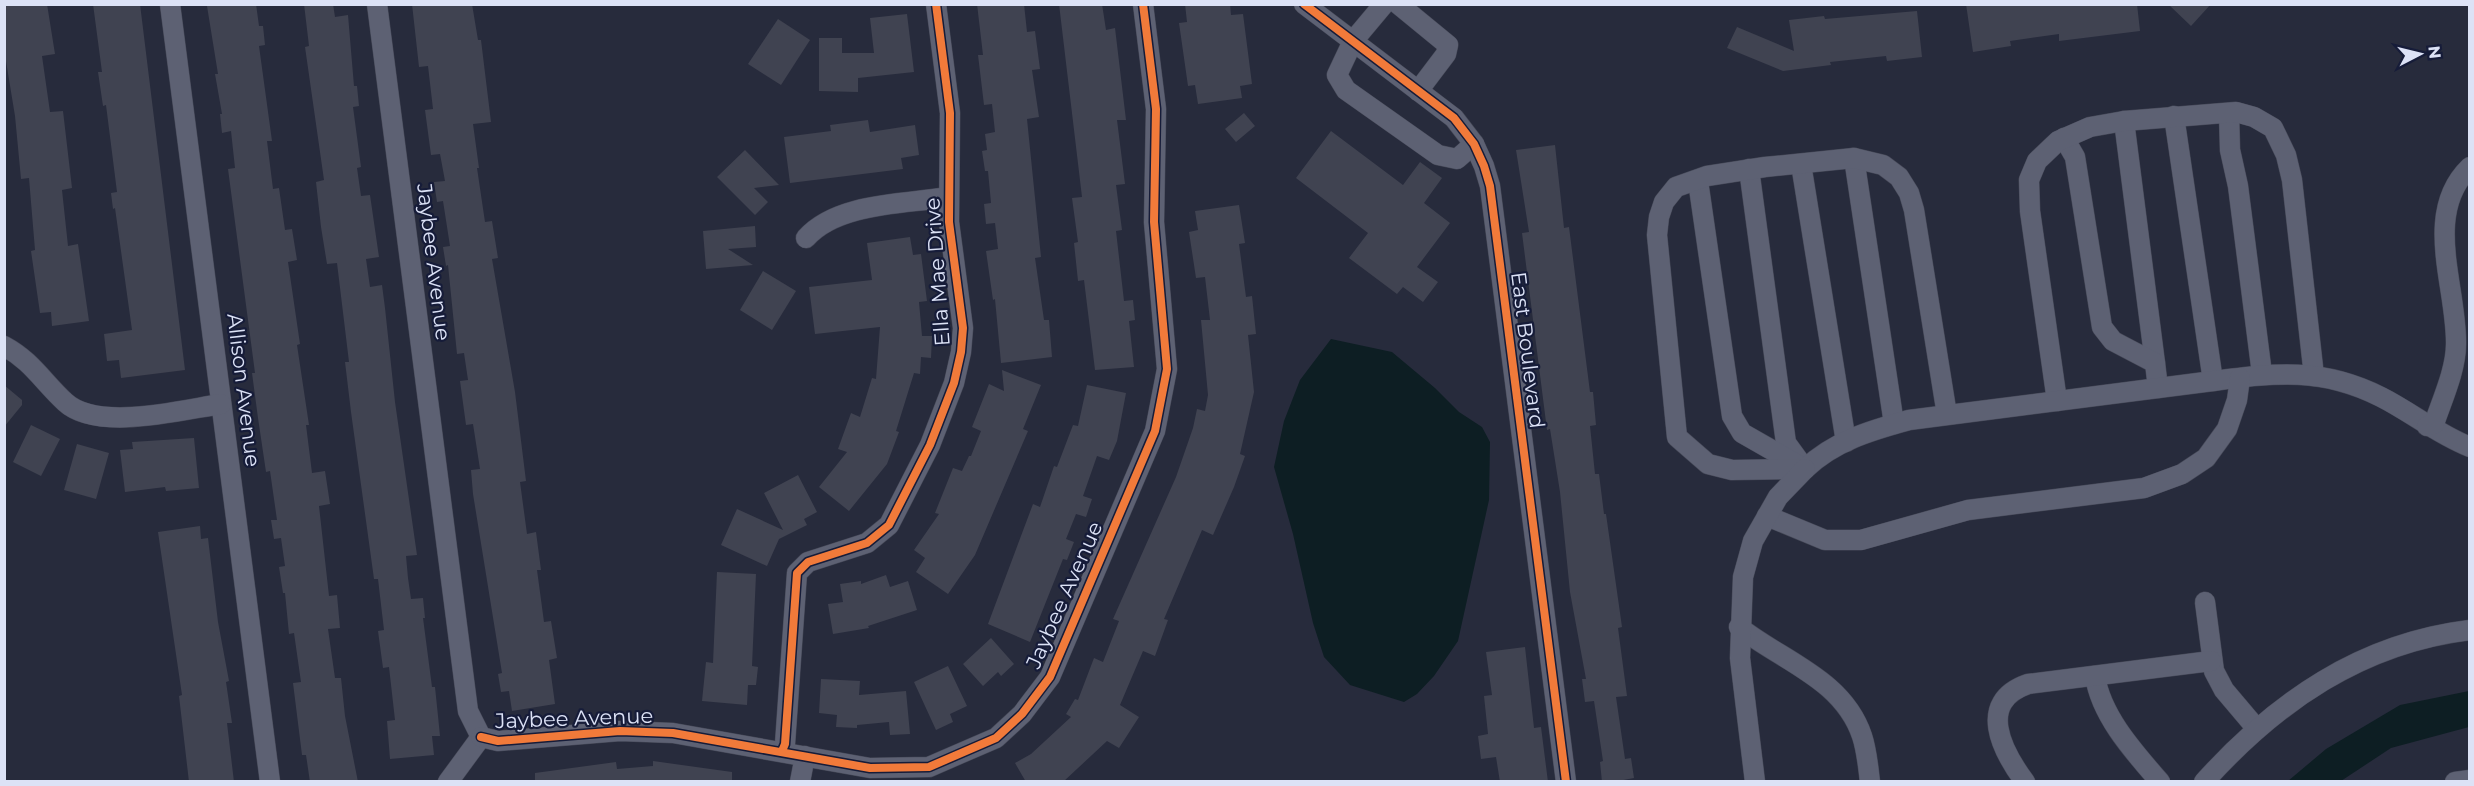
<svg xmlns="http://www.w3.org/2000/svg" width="2474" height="786" font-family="Montserrat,sans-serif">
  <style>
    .water { fill: #0d1e23 }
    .building { fill: #404351 }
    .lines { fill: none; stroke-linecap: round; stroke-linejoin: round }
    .minor-casing { stroke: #464958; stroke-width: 21 }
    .minor { stroke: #5d6173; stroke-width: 20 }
    .cycleway-casing { stroke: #161c39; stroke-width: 11 }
    .cycleway { stroke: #f17a3a; stroke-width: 8 }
    .labels { text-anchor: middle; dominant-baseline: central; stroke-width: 4.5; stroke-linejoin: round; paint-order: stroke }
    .street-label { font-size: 21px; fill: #dce2f6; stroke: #161c39 }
  </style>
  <rect width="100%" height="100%" fill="#272b3c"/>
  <g class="water">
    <path d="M1331,339L1392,352L1435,388L1459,412L1482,427L1490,442L1489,500L1458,641L1434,676L1417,694L1404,702L1350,685L1324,657L1313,623L1293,534L1274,467L1284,421L1300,380Z"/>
    <path d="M2469,691V727L2391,748L2341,781H2288L2326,749L2400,705Z"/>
  </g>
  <g class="building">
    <path d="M4,4H47L55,54L42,56L50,112L63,111L72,188L62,190L68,246L78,244L89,321L52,326L51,312L40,313L31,251L35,250L29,178L21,179L15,116L4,49Z"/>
    <path d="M93,4H140L185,370L121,378L119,360L107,361L104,334L132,330L115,208L113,209L111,193L117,192L106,105L103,106L98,72H102Z"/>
    <path d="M223,4H256L259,26H263L265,45L259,46L272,141H267L273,189L279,188L285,230L292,229L297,260L288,262L300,344L297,345L309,425H306L312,473L325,471L330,504L319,506L329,596L337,595L340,628L328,629L335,678H341L345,716L358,782H310L306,755H302L293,683L301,682L294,633L289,634L285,593H283L279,567L285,566L281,538L274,539L271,520H277L270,471L266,472L258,418L252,373H255L228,169L235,168L231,131L222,133L220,114H222L215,74H218L207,6Z"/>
    <path d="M304,4H333L335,17L348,15L354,86H357L359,106L353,107L361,167L357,168L361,196L370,195L379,257L366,259L370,287L382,285L385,308L395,402L417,555L406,556L408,578L411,599L423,598L425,618H423L432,687H435L438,716L440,736H432L434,755L390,759L387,721L395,720L389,667L383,668L378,631L384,630L378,579H374L351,412L345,362H349L337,263L327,264L321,227L316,182L324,180L305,47L309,46Z"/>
    <path d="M412,4H472L478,40H481L491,122L473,124L479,168H477L485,222L492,221L498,258L492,259L515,392L526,481L520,482L527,534L536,532L541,570H537L544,622L551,621L557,658L549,660L555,704L512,711L509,691L501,692L498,674L502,673L473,494L471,470L480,469L473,424L466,425L460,381L468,380L464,353L457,354L448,265L446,266L443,247L450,246L443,201L437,202L434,182L445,181L440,154L431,155L425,110L433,109L428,66L419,67Z"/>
    <path d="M977,4H1024L1027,32L1035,31L1040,69L1032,70L1039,117L1027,119L1041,257L1035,258L1044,320H1049L1052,357L1001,363L995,299L993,300L986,251L998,249L995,223L986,224L984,204L991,203L988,171H985L982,151L987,150L985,134L995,132L992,104L984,105L978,55H983Z"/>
    <path d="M1059,4H1102L1106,30L1115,28L1126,120H1117L1125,184L1116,185L1122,230L1116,231L1124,301L1133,300L1135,320L1129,321L1134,367L1095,370L1084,280L1078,281L1074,243L1078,242L1072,198L1082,197Z"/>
    <path d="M1185,4H1230L1231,15L1243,14L1252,84L1240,86L1242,98L1198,104L1195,85L1188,86L1179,23L1187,22Z"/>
    <path d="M1966,4H2137L2140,31L2059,41V34L2010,41L2011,46L1973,52Z"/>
    <path d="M2168,4H2211L2191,26Z"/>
    <path d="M1917,11L1922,57L1887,61L1886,56L1830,62L1831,65L1783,71L1727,48L1737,27L1794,51L1789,20L1824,16L1825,19Z"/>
    <path d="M907,14L914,72L858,78V92L819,91V38H842V53H874L870,18Z"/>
    <path d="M778,19L810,40L781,85L748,64Z"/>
    <path d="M1244,113L1255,126L1236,142L1225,129Z"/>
    <path d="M868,120L870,132L915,125L919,155L901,158L903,169L790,183L784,137L831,131L830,125Z"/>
    <path d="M1331,131L1403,185L1420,162L1442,178L1424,203L1450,223L1417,267L1438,282L1423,302L1403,287L1397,294L1349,258L1368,233L1296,178Z"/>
    <path d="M1555,145L1564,228L1569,227L1590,392H1593L1596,425L1590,426L1595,474H1599L1604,514H1606L1622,627L1618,628L1627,696L1616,697L1625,759L1631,758L1634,778L1613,782H1602L1600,762L1603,761L1594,701L1585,702L1582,679H1586L1570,592L1560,492L1550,429L1547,430L1522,233L1529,232L1516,150Z"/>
    <path d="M745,150L779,185L754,188L768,202L755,215L717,177Z"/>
    <path d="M1239,205L1245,243L1239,244L1246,297L1252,296L1256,334L1248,335L1254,392L1240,454L1245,456L1234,487L1213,535L1202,530L1164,619L1168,620L1155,656L1143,651L1120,705L1139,717L1119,748L1107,741L1063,782H1026L1015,763L1031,754L1071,717L1066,714L1075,699L1078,700L1094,658L1103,662L1119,621L1113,619L1176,477L1193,428L1197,409L1205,411L1208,395L1201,320H1210L1205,277L1196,278L1189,232L1198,230L1195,211Z"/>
    <path d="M755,226L756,247L728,249L753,265L706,269L703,231Z"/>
    <path d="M910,237L913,255L921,254L927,301L919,302L922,336H932L931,358L921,357L920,374L914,373L896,431L899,432L887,464L849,511L819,487L847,452L838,449L851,413L860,417L872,378L876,379L880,327L815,334L809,287L872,280L867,243Z"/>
    <path d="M763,271L796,291L772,330L740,310Z"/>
    <path d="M1002,370L1041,385L1023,429L1028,431L975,555L948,594L916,572L925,558L914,550L939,514L935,513L953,468L962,471L969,456H971L981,431L972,427L989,384L1004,391Z"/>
    <path d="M4,385L22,400V405L4,427Z"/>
    <path d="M1087,385L1126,393L1117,441L1109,460L1097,456L1083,496L1092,499L1086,517L1076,514L1066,539L1074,542L1067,560L1063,559L1030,642L988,624L1033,504L1040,507L1054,466L1057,467L1073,425L1078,426Z"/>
    <path d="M31,425L60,439L41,476L13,462Z"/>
    <path d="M194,438L199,488L166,491L165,487L125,492L120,450L133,449L132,442Z"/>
    <path d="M77,444L109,453L96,499L64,490Z"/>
    <path d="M798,475L817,512L804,519L807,525L779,539L767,566L721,545L737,509L783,530L764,493Z"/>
    <path d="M200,526L201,539L208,538L218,622L229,681L226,682L232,723H227L234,782H189L179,696L182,695L158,532Z"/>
    <path d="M717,572L756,574L752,666L758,667L756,685H748L747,705L702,701L706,662L713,663Z"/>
    <path d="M886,575L890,587L908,581L917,610L868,626L869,628L833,634L828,604L843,602L840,584L861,581V584Z"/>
    <path d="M991,638L1014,664L1001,676L998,672L983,686L963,664Z"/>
    <path d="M1525,647L1534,728L1541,727L1548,782H1500L1496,757L1481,759L1478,736L1488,734L1484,696L1492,695L1486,652Z"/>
    <path d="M948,666L967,706L950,714L953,722L936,730L914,682Z"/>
    <path d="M821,679L860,681L859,695L906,691L910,734L890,735L889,722L857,725V728L836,727L837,715L819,713Z"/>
    <path d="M653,761L732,772V782H535V773L616,762L617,769L653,766Z"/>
  </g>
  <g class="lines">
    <defs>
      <g id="minor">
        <path d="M170,4L270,782"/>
        <path d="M377,4L468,711L481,737L448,782"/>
        <path d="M1304,4L1454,118L1474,144L1484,166L1490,186L1566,782"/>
        <path d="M1384,4L1353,41L1337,75L1346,90L1438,155L1457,159L1474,144"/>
        <path d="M1398,4L1448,45L1446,54L1418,91"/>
        <path d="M2229,113L2230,150L2238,186L2262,374"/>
        <path d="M2174,116L2213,381"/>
        <path d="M2124,121L2155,363"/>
        <path d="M2064,138L2075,157L2102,327L2113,341L2155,363L2158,388"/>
        <path d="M1854,158L1894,424"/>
        <path d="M1801,164L1846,442"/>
        <path d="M1749,169L1786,443L1802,465"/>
        <path d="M1698,181L1732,416L1742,433L1805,469"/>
        <path d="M806,238C836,204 900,204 942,198L948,199"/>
        <path d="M4,346C32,361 43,382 65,402C97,432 181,410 221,404"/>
        <path d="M2057,401L2030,211L2029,180L2037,161L2058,141L2090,127L2124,121L2236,112L2254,117L2273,128L2286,155L2292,180L2314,376"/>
        <path d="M1947,415L1914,210L1909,193L1899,177L1883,165L1854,158L1765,167L1707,176L1676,187L1664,202L1659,217L1657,235L1677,437L1708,464L1732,470L1805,469C1834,441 1872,430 1909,420L2213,381C2275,373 2322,367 2381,397C2411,412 2437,434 2470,447"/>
        <path d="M2427,426L2434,424C2442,400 2456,370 2456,344C2457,287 2422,213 2470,167"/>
        <path d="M1767,516L1825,540H1861L1968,510L2144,488L2182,474L2206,458L2227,429L2237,400L2240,378"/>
        <path d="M2205,602L2214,671L2224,690L2257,729"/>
        <path d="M1739,627C1782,661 1843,679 1862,736C1867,751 1868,766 1870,782"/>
        <path d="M2095,676C2101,716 2134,752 2160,782"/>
        <path d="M481,737L498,741L620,731L673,733L870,768L929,767L996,738L1022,714L1050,677L1155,431L1167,369L1154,222L1156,109L1143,4"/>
        <path d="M782,751L785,744L797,573L808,562L867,543L889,525L930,445L954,383L961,352L963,328L949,222L950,113L936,4"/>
        <path d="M800,782L805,756"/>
        <path d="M1755,782L1740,658L1743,577L1753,541L1778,497L1805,469"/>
        <path d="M2025,782C2002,751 1976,702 2028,684L2211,661"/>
        <path d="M2204,782C2276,702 2361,643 2470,630"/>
        <path d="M2455,782L2470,780"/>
      </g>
    </defs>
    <use href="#minor" class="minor-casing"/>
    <use href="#minor" class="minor"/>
    <defs>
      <g id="cycleway">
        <path d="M1304,4L1454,118L1474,144L1484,166L1490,186L1566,782"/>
        <path d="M481,737L498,741L620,731L673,733L870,768L929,767L996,738L1022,714L1050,677L1155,431L1167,369L1154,222L1156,109L1143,4"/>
        <path d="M782,751L785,744L797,573L808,562L867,543L889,525L930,445L954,383L961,352L963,328L949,222L950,113L936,4"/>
      </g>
    </defs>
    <use href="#cycleway" class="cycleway-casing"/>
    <use href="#cycleway" class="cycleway"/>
  </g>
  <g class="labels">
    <g class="street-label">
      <text transform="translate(434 262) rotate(83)">Jaybee Avenue</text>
      <text transform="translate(937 272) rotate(-94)">Ella Mae Drive</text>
      <text transform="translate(1528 350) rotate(83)">East Boulevard</text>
      <text transform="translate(244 390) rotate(83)">Allison Avenue</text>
      <text transform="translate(1064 595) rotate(-66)">Jaybee Avenue</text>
      <text transform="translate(574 718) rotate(-2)">Jaybee Avenue</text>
    </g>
  </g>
  <rect width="2474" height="786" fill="none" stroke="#dce2f6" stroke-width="12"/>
  <g transform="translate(2420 54) rotate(83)" stroke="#161c39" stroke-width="4.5" paint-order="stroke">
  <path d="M0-4.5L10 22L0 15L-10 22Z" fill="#dce2f6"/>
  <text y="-9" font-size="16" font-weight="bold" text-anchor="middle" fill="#dce2f6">N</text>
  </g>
</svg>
